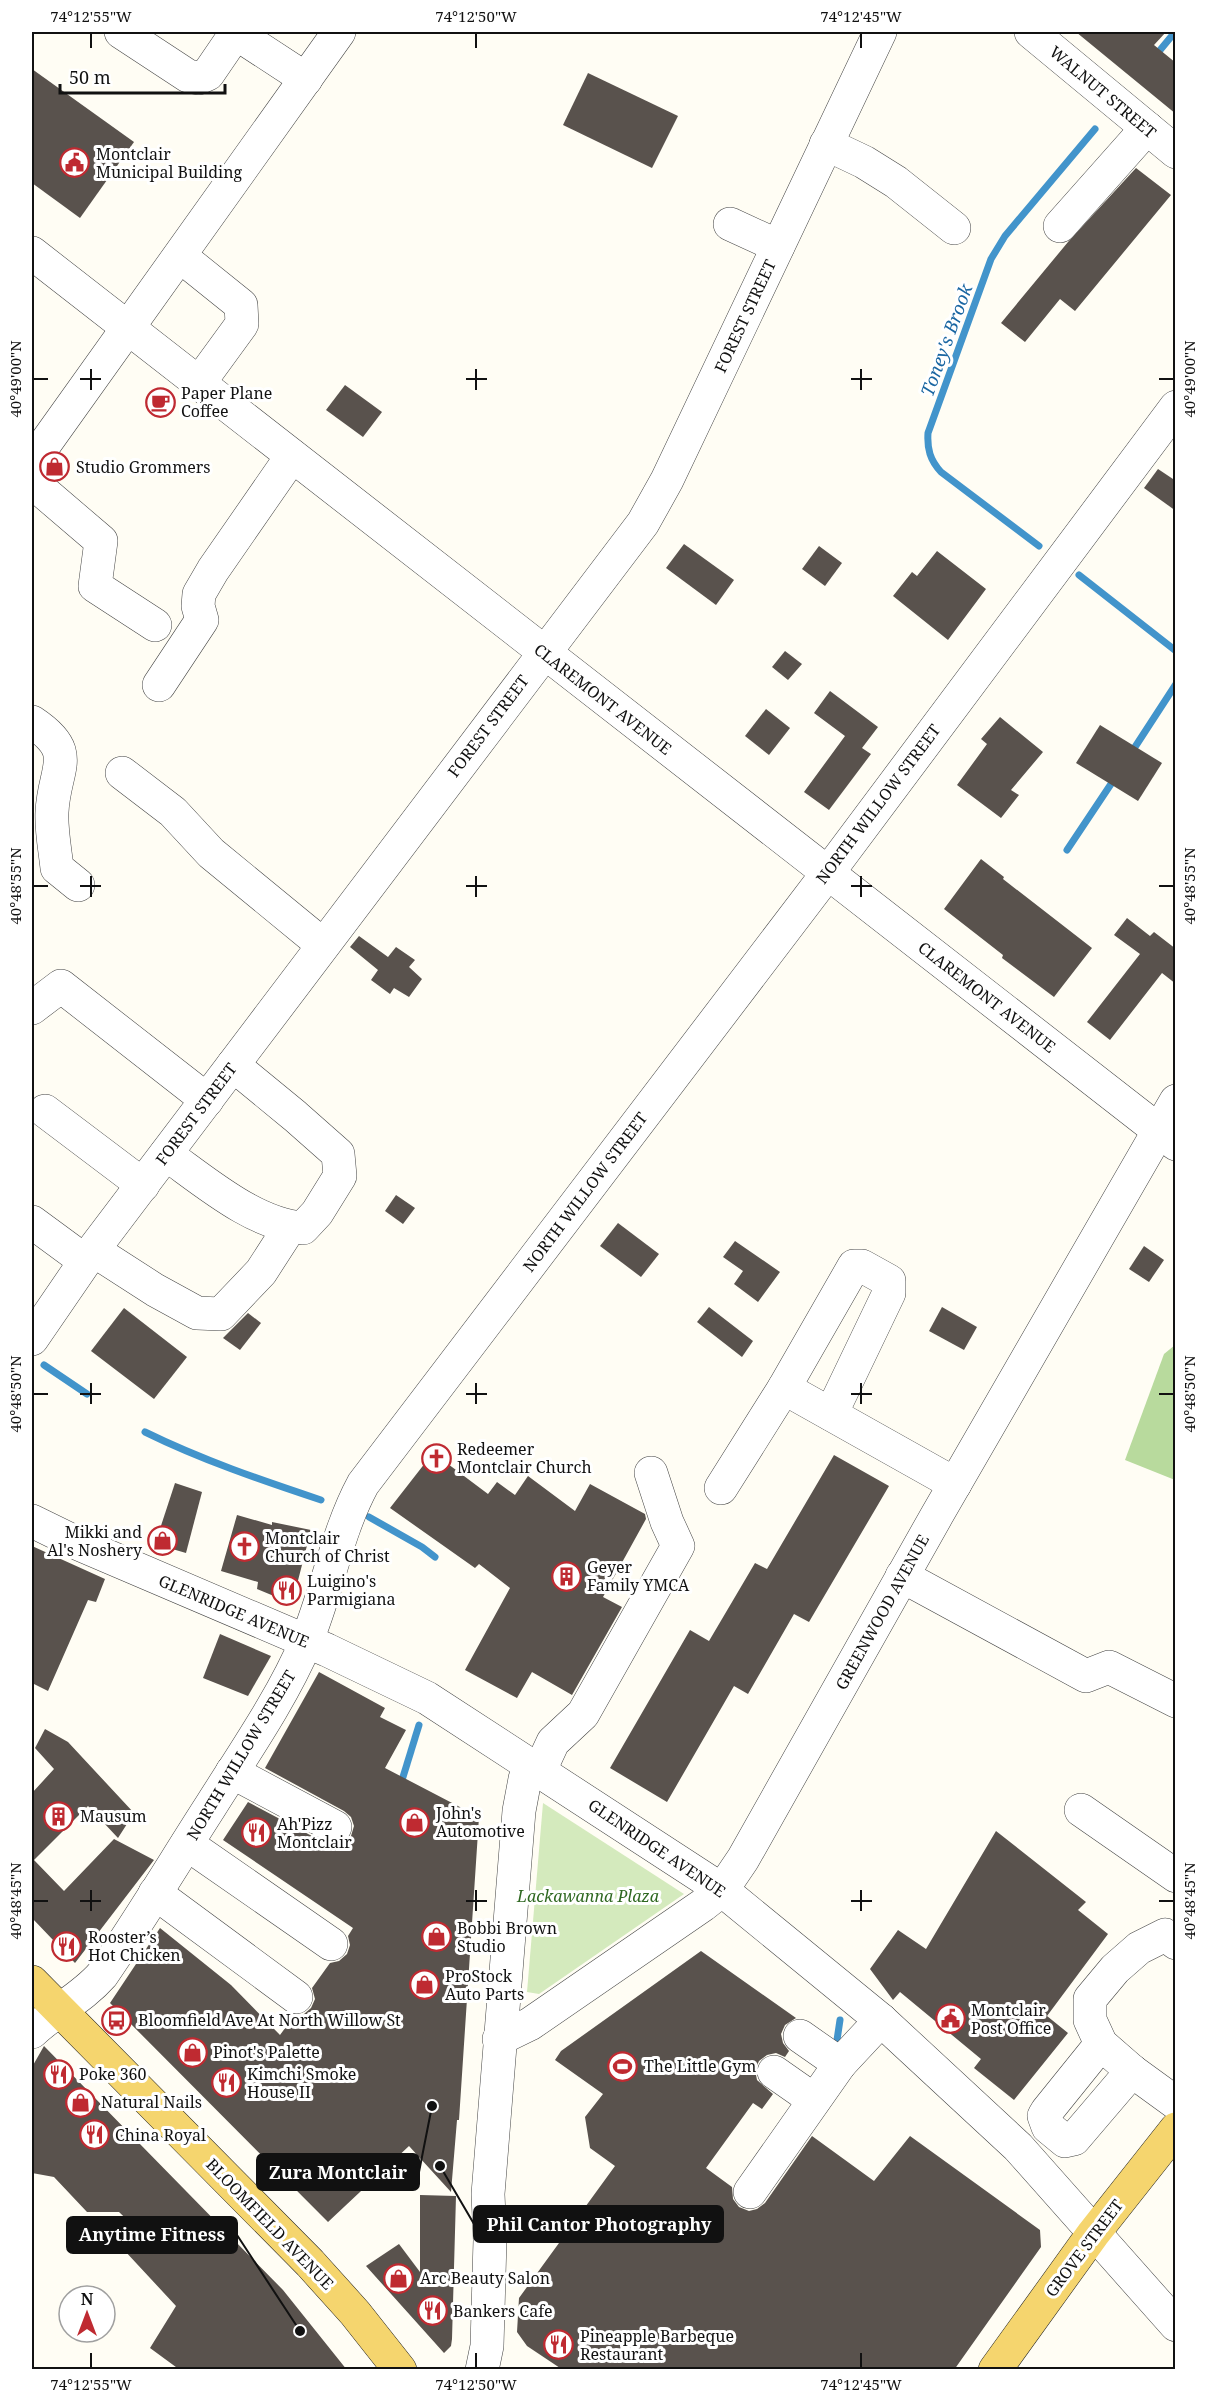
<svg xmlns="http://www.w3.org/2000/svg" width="1207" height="2401" font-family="'Noto Serif',serif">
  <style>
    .green { fill: #d4eabd }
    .forest { fill: #b8da9d }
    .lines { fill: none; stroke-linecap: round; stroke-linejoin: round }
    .stream { stroke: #4294cb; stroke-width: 7 }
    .building { fill: #59524d }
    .minor-casing { stroke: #444; stroke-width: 34 }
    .major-casing { stroke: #222; stroke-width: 34 }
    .minor { stroke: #fff; stroke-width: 33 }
    .major { stroke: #f5d56e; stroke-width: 33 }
    .ticks { fill: none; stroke: #111; stroke-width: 2 }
    .labels { text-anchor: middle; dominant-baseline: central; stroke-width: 6; stroke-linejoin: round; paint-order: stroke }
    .street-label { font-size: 16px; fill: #111; stroke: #fff }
    .poi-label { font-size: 16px; fill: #111; stroke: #fff; text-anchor: start }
    .park-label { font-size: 16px; font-style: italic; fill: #2f6821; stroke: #fff }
    .water-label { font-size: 18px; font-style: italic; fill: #1a66a2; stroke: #fff }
    .leader { fill: none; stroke: #111; stroke-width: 2 }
    .callout-dot { fill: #111; stroke: #fff; stroke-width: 2 }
    .callout { fill: #111; stroke: #111; stroke-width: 2 }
    .callout-label { font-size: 18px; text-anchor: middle; font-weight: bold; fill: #fff }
    .neatline { fill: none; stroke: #111; stroke-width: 2 }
    .ticks-label { font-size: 15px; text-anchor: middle; fill: #111 }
  </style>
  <rect width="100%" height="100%" fill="#fffdf4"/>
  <path class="green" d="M543,1803L684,1894L539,1994L527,1992Z"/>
  <path class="forest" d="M1175,1345V1480L1125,1460L1164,1354Z"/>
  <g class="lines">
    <g class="stream">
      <path d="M1156,55L1175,32"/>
      <path d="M1039,546L941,472C930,460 927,449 928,433L991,259L1005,236L1095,129"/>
      <path d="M1079,575L1176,651"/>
      <path d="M1135,747L1176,684"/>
      <path d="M1067,850L1111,784"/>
      <path d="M44,1365L87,1394"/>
      <path d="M145,1432C202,1460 261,1480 321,1500"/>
      <path d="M369,1517L422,1547L435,1557"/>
      <path d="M403,1777L419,1725"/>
      <path d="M837,2040L840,2020"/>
    </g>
  </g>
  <g class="building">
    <path d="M1076,32H1166L1154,45L1176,63V114Z"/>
    <path d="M32,69L134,142L80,218L32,183Z"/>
    <path d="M588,73L678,116L652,168L563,125Z"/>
    <path d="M1136,168L1171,195L1075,311L1060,299L1025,342L1001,323L1068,242Z"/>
    <path d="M345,385L382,412L363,437L326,410Z"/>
    <path d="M1158,469L1176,481V511L1144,488Z"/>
    <path d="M684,544L734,580L716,605L666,568Z"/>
    <path d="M819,546L842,563L825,586L802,569Z"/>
    <path d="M937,551L986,589L948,640L893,596L912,572L917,576Z"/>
    <path d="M785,651L802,664L788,680L772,667Z"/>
    <path d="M830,691L878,727L862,748L871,754L829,810L804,792L845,736L814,713Z"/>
    <path d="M766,709L790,728L769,755L745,736Z"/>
    <path d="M1000,717L1043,752L1011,790L1019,795L1001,818L957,785L987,744L981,739Z"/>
    <path d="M1100,725L1162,763L1138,801L1076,763Z"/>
    <path d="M981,859L1004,877L1003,879L1092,948L1054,997L1002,958L1003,955L944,909Z"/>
    <path d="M1127,918L1150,936L1154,932L1176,949V984L1162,973L1110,1040L1087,1022L1140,954L1114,935Z"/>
    <path d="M359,936L388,957L396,947L415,960L409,967L422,979L409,997L394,988L390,994L371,980L378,970L350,947Z"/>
    <path d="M396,1195L415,1208L403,1224L385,1211Z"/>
    <path d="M618,1223L659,1254L641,1277L600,1246Z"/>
    <path d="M735,1241L780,1272L758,1302L734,1284L743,1271L723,1257Z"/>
    <path d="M1144,1246L1164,1260L1149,1282L1129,1269Z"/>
    <path d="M709,1307L753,1341L742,1357L697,1322Z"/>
    <path d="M942,1307L977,1327L964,1350L929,1331Z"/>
    <path d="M124,1308L187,1357L154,1399L91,1351Z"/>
    <path d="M248,1313L261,1323L240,1350L223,1338Z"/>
    <path d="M834,1455L889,1486L809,1622L794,1614L748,1694L734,1686L667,1802L610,1768L690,1630L709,1641L755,1563L767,1569Z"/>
    <path d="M429,1458L444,1468L448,1464L488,1494L497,1482L515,1495L528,1476L575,1511L590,1484L645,1514L646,1519L603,1597L622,1607L572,1695L532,1672L517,1698L465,1670L510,1588L479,1564L475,1568L390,1508Z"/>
    <path d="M175,1483L202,1492L186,1553L155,1544Z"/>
    <path d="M237,1515L272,1525V1522L311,1530L294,1596L286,1601L257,1589L258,1582L221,1571Z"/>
    <path d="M32,1546L105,1579L96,1602L88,1600L48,1691L32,1683Z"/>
    <path d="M220,1634L271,1656L248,1696L203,1678Z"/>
    <path d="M319,1672L385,1708L380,1717L406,1730L385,1768L479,1817L459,2120H457L451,2192L409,2146L328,2222L110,2003L160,1928L231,1985L280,2035L294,2016L304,2014L311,2008L315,1999L312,1988L330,1963L339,1961L347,1954L350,1945L348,1936L353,1928L223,1840L248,1802L327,1844L336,1846L345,1843L351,1836L354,1826L351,1817L344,1811L265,1768Z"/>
    <path d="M45,1729L68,1742L134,1813L118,1838L88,1806L34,1860L64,1891L114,1839L154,1860L75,1963L32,1918V1793L54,1769L35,1748Z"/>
    <path d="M996,1831L1086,1902L1078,1910L1108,1934L1047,2016L1068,2033L1014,2100L974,2068L981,2059L900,1992L893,2000L870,1969L898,1930L926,1949Z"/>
    <path d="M701,1951L796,2018L785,2025L781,2034L783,2043L789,2051L785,2057L776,2053L767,2055L759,2061L755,2070L757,2080L773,2094L762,2109L753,2103L706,2168L732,2187L733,2199L739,2207L749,2211L757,2209L765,2203L812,2136L874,2181L910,2136L1040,2230L1041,2247L954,2370H563L527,2346L517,2332L519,2298L615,2166L590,2148L585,2117L603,2094L555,2060L561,2051Z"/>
    <path d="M44,2046L283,2290L347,2370H180L150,2348L176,2306L124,2250L142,2234L119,2212H87L54,2177L32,2173V2067Z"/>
    <path d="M420,2195L456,2196L452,2339L451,2346L444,2353L366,2266L399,2244L420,2272Z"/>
  </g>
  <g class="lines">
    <defs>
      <g id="minor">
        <path d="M121,32L188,76L199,78L208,74L236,33"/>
        <path d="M234,32L306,79"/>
        <path d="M1031,32L1176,152"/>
        <path d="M826,144L864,162L896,182L954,228"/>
        <path d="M730,224L778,246"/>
        <path d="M1060,226L1147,128"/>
        <path d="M32,253L1176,1144"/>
        <path d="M180,256L241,305L242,324L199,383"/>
        <path d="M32,462L339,32"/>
        <path d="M32,482L101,541L95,586L155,625"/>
        <path d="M159,685L202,620L198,606L199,594L213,570L292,456"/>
        <path d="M32,722C79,753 54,767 52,812C51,830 55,849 57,868L78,885"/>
        <path d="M122,773L173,812L211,853L323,945"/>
        <path d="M32,1008L61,986L207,1100"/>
        <path d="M45,1111L143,1185"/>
        <path d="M166,1154C204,1181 255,1225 303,1228L317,1213L340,1176L338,1154L295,1116L233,1065"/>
        <path d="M32,1222L85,1261"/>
        <path d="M93,1250L155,1290L197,1313L221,1314L261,1272L290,1227"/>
        <path d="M32,1339L93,1250L643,523L667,480L880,32"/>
        <path d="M784,1388L854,1266H862L889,1281V1293L831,1414"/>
        <path d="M721,1488L784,1388L955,1484"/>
        <path d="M32,1521L79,1544L327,1650L427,1698L722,1890L881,2020L1018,2147L1176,2325"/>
        <path d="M902,1576L1086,1676L1109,1667L1176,1701"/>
        <path d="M540,1770L553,1742L583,1714L678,1546L667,1522L651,1473"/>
        <path d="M232,1772L335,1827"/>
        <path d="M1081,1810L1176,1876"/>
        <path d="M187,1844L331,1944"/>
        <path d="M155,1893L296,1997"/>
        <path d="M1176,1943L1165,1935L1139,1948L1115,1969L1090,1999V2020L1101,2044L1132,2071L1176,2103"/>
        <path d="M32,2032C54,2011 82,1998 102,1975C140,1920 174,1863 210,1807C242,1756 283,1697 306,1642C328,1590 336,1534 363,1484L827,874L1176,407"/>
        <path d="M800,2036L840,2064"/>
        <path d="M499,2039L530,2024L703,1905L722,1890L743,1859L937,1515L1176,1101"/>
        <path d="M1101,2044L1047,2111L1044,2116L1048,2127L1065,2141L1074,2139L1132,2071"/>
        <path d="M774,2072L814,2100"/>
        <path d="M750,2192L840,2064L881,2020"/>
        <path d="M482,2370L487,2346L490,2240L488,2194L519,1811L525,1779L530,1764"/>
      </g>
      <g id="major">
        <path d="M32,1982L310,2263L355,2313L400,2370"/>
        <path d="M995,2370L1093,2234L1176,2129"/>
      </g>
    </defs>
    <use href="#minor" class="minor-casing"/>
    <use href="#major" class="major-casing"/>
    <use href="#minor" class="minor"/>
    <use href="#major" class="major"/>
  </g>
  <path class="ticks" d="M91,33V48M476,33V48M861,33V48M91,369V390M476,369V390M861,369V390M33,379H48M80,379H101M466,379H487M851,379H872M1159,379H1174M91,876V897M476,876V897M861,876V897M33,886H48M80,886H101M466,886H487M851,886H872M1159,886H1174M91,1383V1404M476,1383V1404M861,1383V1404M33,1394H48M80,1394H101M466,1394H487M851,1394H872M1159,1394H1174M91,1890V1911M476,1890V1911M861,1890V1911M33,1901H48M80,1901H101M466,1901H487M851,1901H872M1159,1901H1174M91,2353V2368M476,2353V2368M861,2353V2368"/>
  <defs>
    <symbol id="civic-ring" viewBox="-11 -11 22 22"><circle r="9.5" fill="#fff" stroke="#bf2a31" stroke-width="1.5"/><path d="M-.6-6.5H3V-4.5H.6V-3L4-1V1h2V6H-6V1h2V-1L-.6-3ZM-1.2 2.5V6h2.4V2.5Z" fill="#bf2a31"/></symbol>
    <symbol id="cafe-ring" viewBox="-11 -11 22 22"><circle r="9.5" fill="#fff" stroke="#bf2a31" stroke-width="1.5"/><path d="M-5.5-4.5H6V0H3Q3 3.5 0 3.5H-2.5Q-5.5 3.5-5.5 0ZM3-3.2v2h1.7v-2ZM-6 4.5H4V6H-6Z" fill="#bf2a31"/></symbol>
    <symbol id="shop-ring" viewBox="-11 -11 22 22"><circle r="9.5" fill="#fff" stroke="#bf2a31" stroke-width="1.5"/><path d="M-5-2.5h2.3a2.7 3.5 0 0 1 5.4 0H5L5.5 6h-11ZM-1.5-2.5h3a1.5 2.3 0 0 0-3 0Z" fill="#bf2a31"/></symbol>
    <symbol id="church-ring" viewBox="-11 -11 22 22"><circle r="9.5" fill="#fff" stroke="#bf2a31" stroke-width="1.5"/><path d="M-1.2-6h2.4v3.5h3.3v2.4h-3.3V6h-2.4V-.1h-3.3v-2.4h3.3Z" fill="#bf2a31"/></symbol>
    <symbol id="building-ring" viewBox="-11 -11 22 22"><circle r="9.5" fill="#fff" stroke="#bf2a31" stroke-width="1.5"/><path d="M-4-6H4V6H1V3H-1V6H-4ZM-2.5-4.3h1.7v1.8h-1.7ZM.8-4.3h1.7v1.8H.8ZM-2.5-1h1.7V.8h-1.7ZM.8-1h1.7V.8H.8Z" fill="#bf2a31"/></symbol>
    <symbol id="restaurant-ring" viewBox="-11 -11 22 22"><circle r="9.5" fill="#fff" stroke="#bf2a31" stroke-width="1.5"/><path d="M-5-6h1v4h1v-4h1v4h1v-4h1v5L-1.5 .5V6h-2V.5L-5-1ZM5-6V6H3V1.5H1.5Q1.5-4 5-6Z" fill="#bf2a31"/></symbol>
    <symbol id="bus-ring" viewBox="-11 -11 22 22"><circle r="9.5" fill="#fff" stroke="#bf2a31" stroke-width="1.5"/><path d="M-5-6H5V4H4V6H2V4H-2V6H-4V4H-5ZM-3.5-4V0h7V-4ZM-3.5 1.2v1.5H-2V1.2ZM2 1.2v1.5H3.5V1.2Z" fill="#bf2a31"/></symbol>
    <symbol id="stadium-ring" viewBox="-11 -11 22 22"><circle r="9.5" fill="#fff" stroke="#bf2a31" stroke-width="1.5"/><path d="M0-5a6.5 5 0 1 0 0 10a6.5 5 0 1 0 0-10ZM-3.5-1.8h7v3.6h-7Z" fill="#bf2a31"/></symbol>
  </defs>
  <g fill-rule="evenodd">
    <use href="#civic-ring" x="58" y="146" width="33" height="33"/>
    <use href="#cafe-ring" x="144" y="386" width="33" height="33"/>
    <use href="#shop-ring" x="38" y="450" width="33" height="33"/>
    <use href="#church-ring" x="420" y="1442" width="33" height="33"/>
    <use href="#shop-ring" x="146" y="1524" width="33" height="33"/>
    <use href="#church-ring" x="228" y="1530" width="33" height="33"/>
    <use href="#building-ring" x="550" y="1560" width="33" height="33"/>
    <use href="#restaurant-ring" x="270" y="1574" width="33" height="33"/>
    <use href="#building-ring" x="42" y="1800" width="33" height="33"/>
    <use href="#shop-ring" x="398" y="1806" width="33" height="33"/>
    <use href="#restaurant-ring" x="240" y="1816" width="33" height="33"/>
    <use href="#shop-ring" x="420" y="1920" width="33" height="33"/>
    <use href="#restaurant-ring" x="50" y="1930" width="33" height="33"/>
    <use href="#shop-ring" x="408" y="1968" width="33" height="33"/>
    <use href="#civic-ring" x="934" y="2002" width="33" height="33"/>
    <use href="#bus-ring" x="100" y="2004" width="33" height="33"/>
    <use href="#shop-ring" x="176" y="2036" width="33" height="33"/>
    <use href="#stadium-ring" x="606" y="2050" width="33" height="33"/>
    <use href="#restaurant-ring" x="42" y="2058" width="33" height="33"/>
    <use href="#restaurant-ring" x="210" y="2066" width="33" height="33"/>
    <use href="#shop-ring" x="64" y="2086" width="33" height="33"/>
    <use href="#restaurant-ring" x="78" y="2118" width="33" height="33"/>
    <use href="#shop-ring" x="382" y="2262" width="33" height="33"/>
    <use href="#restaurant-ring" x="416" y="2294" width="33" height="33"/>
    <use href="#restaurant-ring" x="542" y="2328" width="33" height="33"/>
  </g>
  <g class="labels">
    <g class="street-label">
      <text transform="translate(1103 92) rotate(40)">WALNUT STREET</text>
      <text transform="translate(745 316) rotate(-65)">FOREST STREET</text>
      <text transform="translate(603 699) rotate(38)">CLAREMONT AVENUE</text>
      <text transform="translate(488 726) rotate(-53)">FOREST STREET</text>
      <text transform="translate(878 804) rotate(-53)">NORTH WILLOW STREET</text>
      <text transform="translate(987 997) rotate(38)">CLAREMONT AVENUE</text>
      <text transform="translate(196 1114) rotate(-53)">FOREST STREET</text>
      <text transform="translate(585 1192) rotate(-53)">NORTH WILLOW STREET</text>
      <text transform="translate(234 1611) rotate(23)">GLENRIDGE AVENUE</text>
      <text transform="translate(882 1612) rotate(-61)">GREENWOOD AVENUE</text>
      <text transform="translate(241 1755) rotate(-59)">NORTH WILLOW STREET</text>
      <text transform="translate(657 1848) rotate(34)">GLENRIDGE AVENUE</text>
      <text transform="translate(270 2224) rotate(46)">BLOOMFIELD AVENUE</text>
      <text transform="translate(1084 2248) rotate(-53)">GROVE STREET</text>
    </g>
    <g class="poi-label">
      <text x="96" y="154">Montclair<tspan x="96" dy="18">Municipal Building</tspan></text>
      <text x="181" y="393">Paper Plane<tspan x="181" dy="18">Coffee</tspan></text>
      <text x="76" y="467">Studio Grommers</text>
      <text x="457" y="1449">Redeemer<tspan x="457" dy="18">Montclair Church</tspan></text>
      <text x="142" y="1532" text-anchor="end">Mikki and<tspan x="142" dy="18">Al's Noshery</tspan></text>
      <text x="265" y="1538">Montclair<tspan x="265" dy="18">Church of Christ</tspan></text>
      <text x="587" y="1567">Geyer<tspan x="587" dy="18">Family YMCA</tspan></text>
      <text x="307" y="1581">Luigino's<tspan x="307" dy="18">Parmigiana</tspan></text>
      <text x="436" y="1813">John's<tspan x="436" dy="18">Automotive</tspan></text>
      <text x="80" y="1816">Mausum</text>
      <text x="277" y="1824">Ah'Pizz<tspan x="277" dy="18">Montclair</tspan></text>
      <text x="457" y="1928">Bobbi Brown<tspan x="457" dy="18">Studio</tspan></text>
      <text x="88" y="1937">Rooster’s<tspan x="88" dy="18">Hot Chicken</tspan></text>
      <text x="445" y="1976">ProStock<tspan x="445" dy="18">Auto Parts</tspan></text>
      <text x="971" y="2010">Montclair<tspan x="971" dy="18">Post Office</tspan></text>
      <text x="138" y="2020">Bloomfield Ave At North Willow St</text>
      <text x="213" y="2052">Pinot's Palette</text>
      <text x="644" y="2066">The Little Gym</text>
      <text x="79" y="2074">Poke 360</text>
      <text x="247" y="2074">Kimchi Smoke<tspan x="247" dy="18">House II</tspan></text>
      <text x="101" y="2102">Natural Nails</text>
      <text x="115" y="2135">China Royal</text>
      <text x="420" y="2278">Arc Beauty Salon</text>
      <text x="453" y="2311">Bankers Cafe</text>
      <text x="580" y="2336">Pineapple Barbeque<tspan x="580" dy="18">Restaurant</tspan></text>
    </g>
    <g class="park-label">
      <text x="588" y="1896">Lackawanna Plaza</text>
    </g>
    <g class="water-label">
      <text transform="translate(946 340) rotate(-70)">Toney's Brook</text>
    </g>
  </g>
  <path class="leader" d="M432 2106L419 2172M440 2166L474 2224M300 2331L237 2235"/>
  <g class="callout-dot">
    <circle cx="432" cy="2106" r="6"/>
    <circle cx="440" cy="2166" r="6"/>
    <circle cx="300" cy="2331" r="6"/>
  </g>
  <g class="callout">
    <rect x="257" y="2154" width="162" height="36" rx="6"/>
    <rect x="474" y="2206" width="249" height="36" rx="6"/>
    <rect x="67" y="2217" width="170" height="36" rx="6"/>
  </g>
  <g class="callout-label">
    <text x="338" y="2179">Zura Montclair</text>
    <text x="599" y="2231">Phil Cantor Photography</text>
    <text x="152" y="2241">Anytime Fitness</text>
  </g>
  <rect width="1207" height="2401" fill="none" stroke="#ffffff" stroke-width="66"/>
  <g transform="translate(87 2314)"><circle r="28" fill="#ffffff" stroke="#a0a0a0" stroke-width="1.5"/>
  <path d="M0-4.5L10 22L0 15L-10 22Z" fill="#bf2a31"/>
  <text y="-9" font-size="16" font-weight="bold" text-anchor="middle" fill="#111111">N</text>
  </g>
  <path d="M60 84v9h165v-9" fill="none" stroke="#111111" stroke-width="3"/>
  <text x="69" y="84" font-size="18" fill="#111111" stroke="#ffffff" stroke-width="4.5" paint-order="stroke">50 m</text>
  <rect x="33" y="33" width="1141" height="2335" class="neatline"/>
  <g class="ticks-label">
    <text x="91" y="22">74°12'55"W</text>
    <text x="476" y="22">74°12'50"W</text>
    <text x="861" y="22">74°12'45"W</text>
    <text transform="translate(16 379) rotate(-90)" y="5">40°49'00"N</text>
    <text transform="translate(1190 379) rotate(-90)" y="5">40°49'00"N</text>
    <text transform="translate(16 886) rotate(-90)" y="5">40°48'55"N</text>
    <text transform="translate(1190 886) rotate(-90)" y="5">40°48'55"N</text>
    <text transform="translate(16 1394) rotate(-90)" y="5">40°48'50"N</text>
    <text transform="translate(1190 1394) rotate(-90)" y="5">40°48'50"N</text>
    <text transform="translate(16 1901) rotate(-90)" y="5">40°48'45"N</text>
    <text transform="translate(1190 1901) rotate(-90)" y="5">40°48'45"N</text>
    <text x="91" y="2390">74°12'55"W</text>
    <text x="476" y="2390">74°12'50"W</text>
    <text x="861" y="2390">74°12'45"W</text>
  </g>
</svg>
